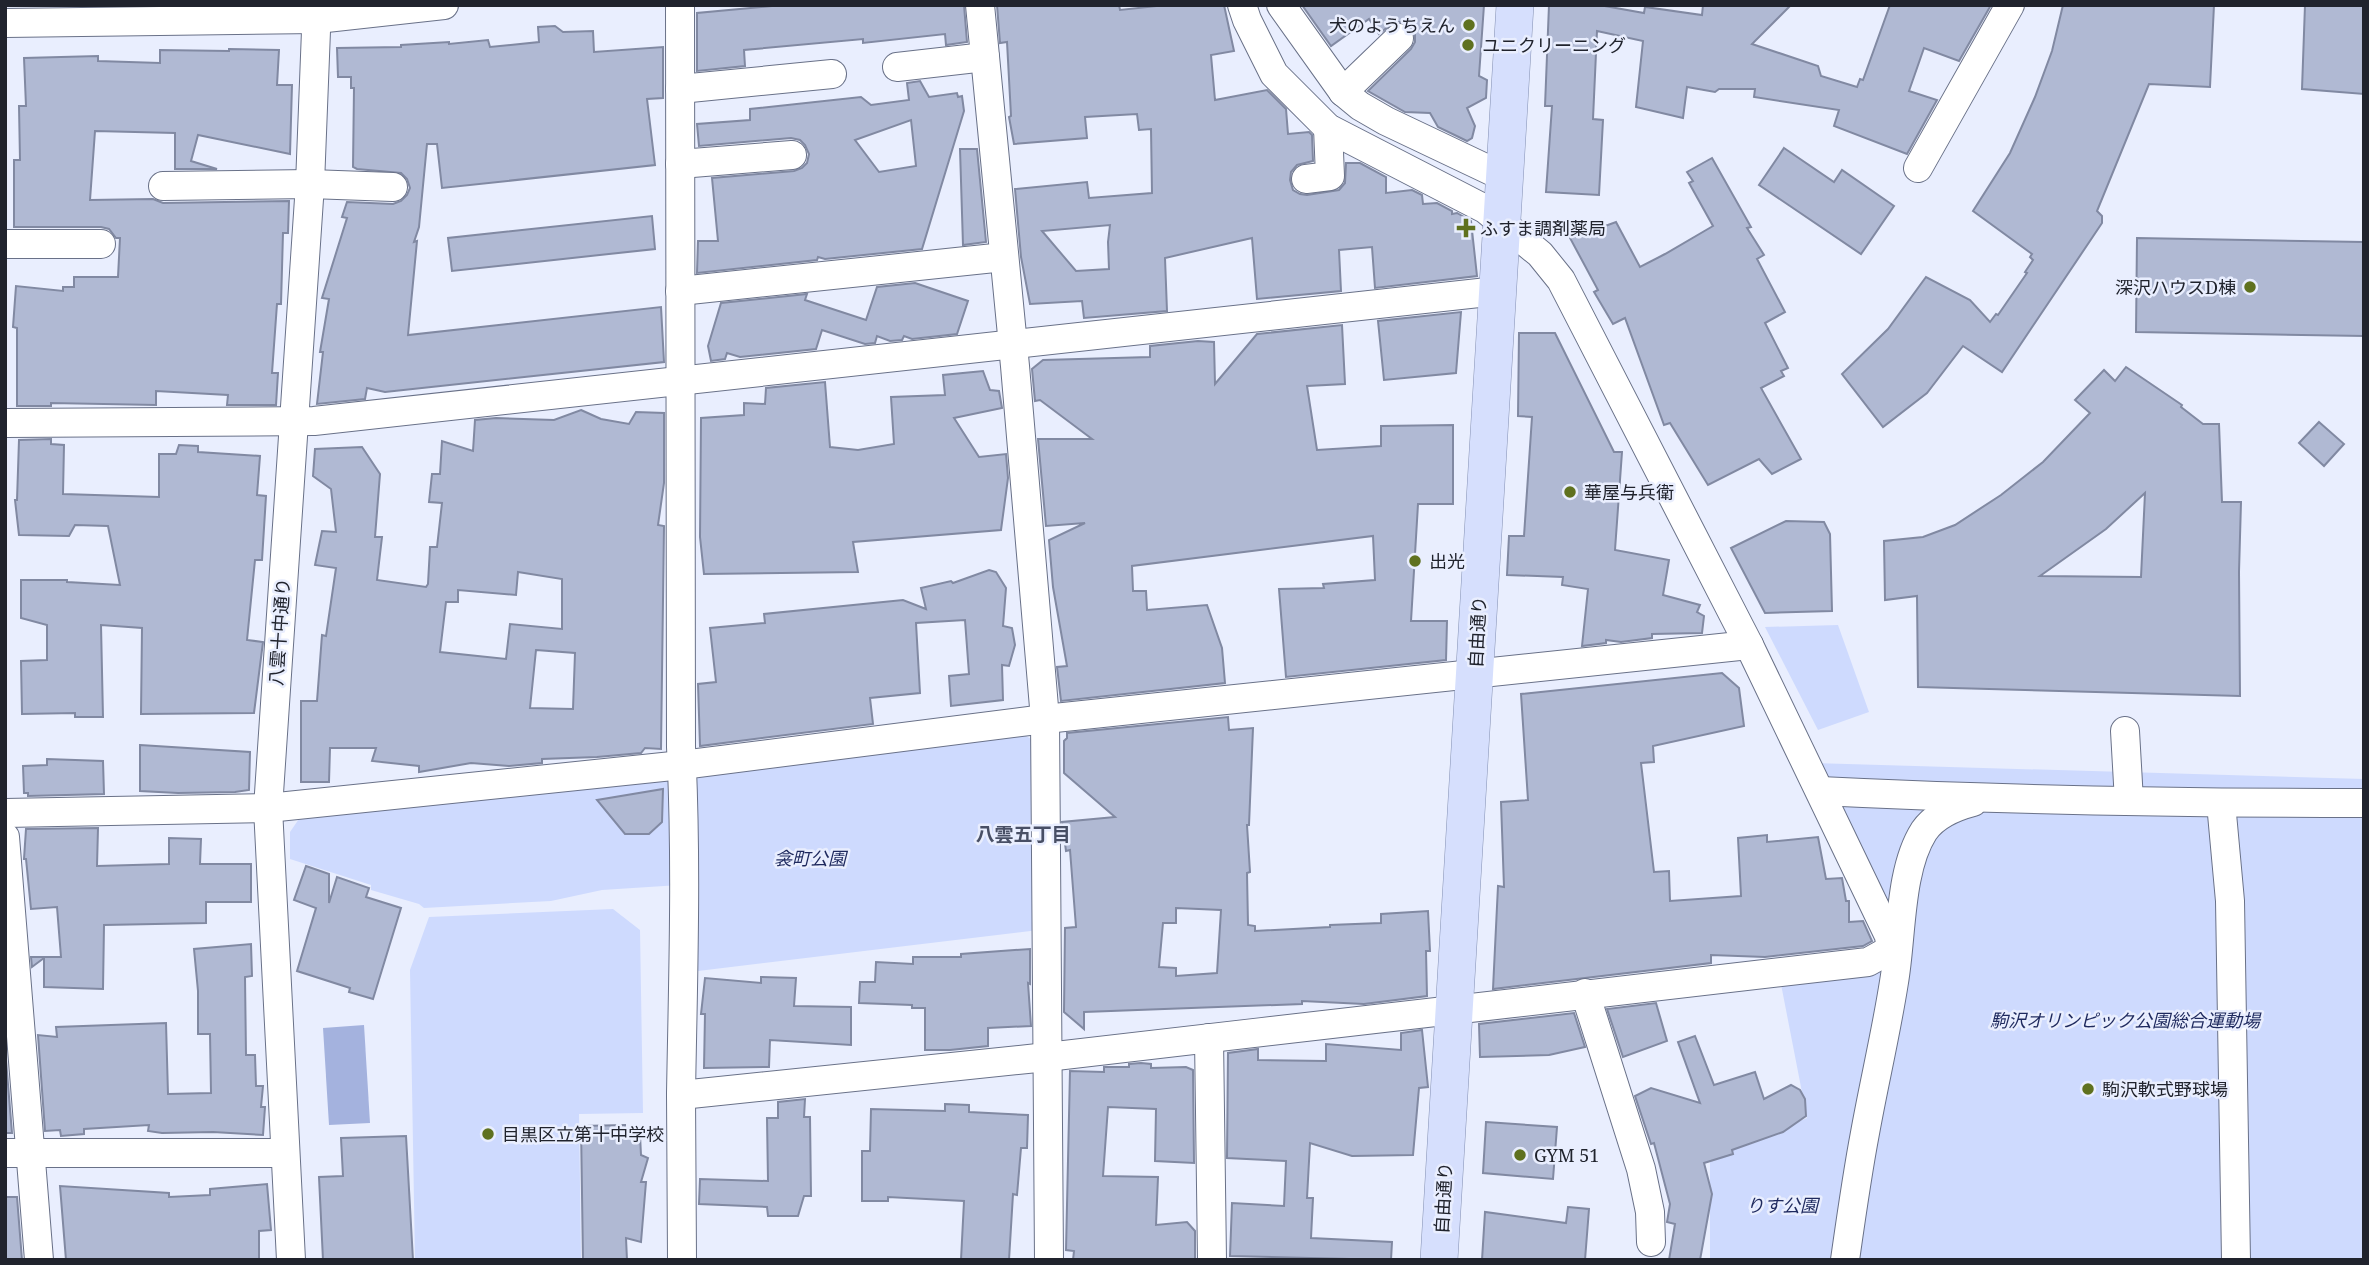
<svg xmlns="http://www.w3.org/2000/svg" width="2369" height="1265" font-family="'Noto Serif','Noto Sans JP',serif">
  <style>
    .green { fill: #cedafe }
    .water { fill: #a4b2de }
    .building { fill: #b0b9d3; stroke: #8189a2; stroke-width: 2; fill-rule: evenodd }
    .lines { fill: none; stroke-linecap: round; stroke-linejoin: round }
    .minor-casing { stroke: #697188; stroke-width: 30 }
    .major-casing { stroke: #8490b3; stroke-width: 38 }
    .minor { stroke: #fff; stroke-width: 28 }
    .major { stroke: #d6dffd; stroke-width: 37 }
    .poi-dot { fill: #5f711f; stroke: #e9eefe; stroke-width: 2.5 }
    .labels { text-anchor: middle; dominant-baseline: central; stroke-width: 5; stroke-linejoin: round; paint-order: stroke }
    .poi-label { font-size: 18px; fill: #20232d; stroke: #e9eefe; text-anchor: start }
    .street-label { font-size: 18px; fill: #20232d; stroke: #e9eefe }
    .park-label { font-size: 18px; font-style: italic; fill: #1e295e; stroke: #e9eefe }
    .neighbourhood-label { font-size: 19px; font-weight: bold; fill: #484f65; stroke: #e9eefe }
  </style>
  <rect width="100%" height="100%" fill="#e9eefe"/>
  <g class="green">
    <path d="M1838,625L1869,712L1818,730L1765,627Z"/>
    <path d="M1026,736L1040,744L1039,930L698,971L695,884L602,890L551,901L424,908L419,904L371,890V885L290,859V832L301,816L661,777L674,785L693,784L706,769Z"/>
    <path d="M1813,763L2364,779V1260H1710V1158L1807,1118L1780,979L1895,953Z"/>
    <path d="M613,909L640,930L643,1113L579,1114L581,1260H415L410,970L429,917Z"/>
  </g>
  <path class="water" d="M364,1025L370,1123L329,1125L323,1028Z"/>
  <g class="building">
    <path d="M782,5H964L967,42L946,45L945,34L863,43V39L744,50L745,66L697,71V13Z"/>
    <path d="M997,5H1119L1120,10L1166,5H1224L1234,51L1211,55L1215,100L1267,90L1286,109L1288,134L1309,132L1312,135L1313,161L1297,165L1291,172L1290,180L1293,190L1300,194L1307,195L1339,190L1345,183L1346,163H1360L1386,177V193L1412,190L1422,195L1423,204L1437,203L1452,211V214L1457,213L1471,221L1477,276L1375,288L1372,247L1339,250L1341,291L1257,299L1252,238L1165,258L1167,311L1084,318L1082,301L1030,304L1021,257L1015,189L1087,182L1089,198L1152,193L1151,129L1139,130L1137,114L1085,117L1087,138L1014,144L1009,117L1011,116L1007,42L1000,43ZM1110,225L1108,242L1109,269L1076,271L1042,231Z"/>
    <path d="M1302,5H1484L1479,76L1487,80L1486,98L1467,108L1475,126L1472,138L1467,141L1438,127L1430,113L1405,112L1368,91L1411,49L1415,42V35L1410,26L1403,22H1394L1379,34L1369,19L1331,46Z"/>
    <path d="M1549,5H1599L1644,13L1645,7L1702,15L1703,5H1791L1752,44L1818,66L1821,76L1857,87L1860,79L1863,80L1890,5H1991L1959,61L1924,48L1909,91L1937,100L1907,154L1834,126L1839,110L1754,97L1755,89H1719L1715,92L1687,87L1683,118L1636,107L1643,41L1597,31L1593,119L1603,120L1599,195L1546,192L1552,106H1545Z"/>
    <path d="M2063,5H2214L2210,87L2149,84L2097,211L2102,216V223L2002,372L1963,346L1927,393L1883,427L1842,374L1888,329L1926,277L1970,300L1990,322L1996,314L1998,315L2027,273L2025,272L2033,260L2030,257L2032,254L1973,211L2010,153L2035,97L2052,51Z"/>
    <path d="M2305,5H2364V94L2302,89Z"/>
    <path d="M555,26L563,32L593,31L594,52L663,47V98L647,99L655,165L442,188L437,144H427L419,227L414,242L417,241L408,335L661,307L664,362L385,392L367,388L365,399L317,404L323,352H320L329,299L322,298L347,218L342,217L347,202L393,204L401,201L407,195L410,188L407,179L401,173L357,169L353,167L354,88H351V77H338L337,48L401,47V45L449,42V44L488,40L490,47L539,42L538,27Z"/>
    <path d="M229,49L279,50L277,85H292L290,154L198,135L191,161L217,169H175V133L95,131L90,200L153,199L163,203L289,201L288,233H283L281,304H277L272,373H278L276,405H227L228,395L156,391V405L51,403V406H17V328L13,327L16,286L63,291V287H74V277H118L120,238H116L109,229L101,227H14V160H20L19,106H26L24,58L98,56V61L160,63V50L229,51Z"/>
    <path d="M920,81L929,97L957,93L958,97L962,96L964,111L922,249L825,259L818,257L817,260L697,273L698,241H718L712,178L794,171L802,168L807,163L809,154L805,145L800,140L791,138L699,146L697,124L750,120V109L861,97L871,105L909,100L907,83ZM911,120L916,166L879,172L855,140Z"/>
    <path d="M1784,148L1834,182L1842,170L1894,206L1861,254L1759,185Z"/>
    <path d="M960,149H977L986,242L963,245Z"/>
    <path d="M1712,158L1751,227L1747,228L1764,255L1757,259L1785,312L1765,323L1788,368L1781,371L1784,376L1761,388L1801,459L1772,474L1759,459L1708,485L1670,423L1664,425L1625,318L1613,324L1594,292L1598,290L1570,238L1597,224V229L1616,222L1640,267L1665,254L1713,226L1689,183L1693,181L1687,172Z"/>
    <path d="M652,216L655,249L452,271L448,238Z"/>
    <path d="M2137,238L2364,242V336L2136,332Z"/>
    <path d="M915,283L968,301L957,334L912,339L904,336L902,340L890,341L877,336L875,343L865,344L822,330L816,349L740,357L727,353L725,359L711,361L708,346L721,303L807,294L805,300L866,320L877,287Z"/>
    <path d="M1461,312L1456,373L1384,380L1378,321Z"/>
    <path d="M1342,325L1345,384L1307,386L1317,450L1381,446V426L1453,425V504H1418L1411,621H1447L1446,660L1286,677L1279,589L1324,588L1323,584L1375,580L1373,536L1132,566L1133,591H1146L1147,610L1207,605L1222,648L1225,683L1061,701L1057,667L1067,666L1053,587L1049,540L1085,523L1046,526L1038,439H1092L1040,400L1035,401L1032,369L1043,360L1150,357V346L1198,341L1214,342L1215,384L1257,334Z"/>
    <path d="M1519,333H1555L1614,452H1622L1615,550L1669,560L1663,595L1700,605L1697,612L1704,616L1702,633L1652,634V638L1621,642L1606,640V643L1582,646L1588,589L1562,585L1563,577L1507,575L1509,536H1524L1532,417L1518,416Z"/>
    <path d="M2126,367L2182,405L2181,407L2203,424H2219L2222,502H2241L2239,572L2240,696L1918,687L1917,596L1885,600L1884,541L1923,537L1955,525L2001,495L2043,462L2090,413L2075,400L2104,370L2115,381ZM2145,493L2141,577L2040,576L2106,529Z"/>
    <path d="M983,371L990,390L999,391L1002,408L954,418L979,457L1006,454L1008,478L1001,530L853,542L858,572L704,574L700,537L701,418L744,415V403L765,404L766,388L825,382L830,447L858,450L894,444L891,397L945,395L943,375Z"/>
    <path d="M581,410L601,419L629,424L636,412L664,413V483L658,525L664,526L661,749L645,748L641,753L597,757L542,759V763L509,766L471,763L419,772V766L372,761L376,748H330L329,782H301V701H317L322,635L326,636L336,568L315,565L322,531L336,532L331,489L313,476L315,449L362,447L380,474L375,537H382L377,580L426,587L428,584L430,547H437L442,503L429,502L432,474H440L442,441L473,451L475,420L496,418L554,420ZM518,572L562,579V629L510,624L506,659L440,652L446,602H458V590L516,595ZM536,650L575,653L573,709L530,708Z"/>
    <path d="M2319,422L2344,444L2324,466L2299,443Z"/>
    <path d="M51,439V444L64,445L63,494L159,497V454H176L179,445L198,446V452L260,456L257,495L266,496L262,560H255L247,640L263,642L254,713L141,714L142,628L101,625L103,717H75V713L22,714L21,661L47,660V625L21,618V580H67V582L120,585L108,526L75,525L69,536L19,535L15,500H17L19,440Z"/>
    <path d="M1786,521L1824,522L1830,534L1832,611L1765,613L1731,548Z"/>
    <path d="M989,570L996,572L1006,588L1003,626L1012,628L1015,645L1009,666L1002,665L1003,700L951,706L949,676L969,674L965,620L916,623L920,693L870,698L873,724L700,746L698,684L716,682L710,628L765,623L764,614L903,600L926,609L921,588L951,581L953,583Z"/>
    <path d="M1722,673L1739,688L1744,726L1653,746L1654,762L1641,763L1654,872L1669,871L1670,901L1741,896L1738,838L1767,835V842L1818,837L1826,879L1842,878L1846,901H1849V922L1863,921L1872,941L1863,946L1765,957L1711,955V963L1493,989L1498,886L1504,887L1501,802L1528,800L1521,694Z"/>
    <path d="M1228,717L1229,730L1253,728L1249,825H1247L1250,872L1247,873L1248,925L1255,926V931L1330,927V925L1381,923V914L1428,911L1430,951H1426L1427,996L1364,1004L1302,1001V1004L1084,1012V1029L1064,1012L1065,928L1076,927L1070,850L1066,851L1062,822L1115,817L1064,773V741L1067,738V733ZM1176,908L1221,910L1217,973L1176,976V968L1159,967L1163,923H1176Z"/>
    <path d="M140,745L250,752L249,790L235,792L178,793L140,791Z"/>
    <path d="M47,759L103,761L104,794L28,796V793H24L23,766L47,765Z"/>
    <path d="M663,789L662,822L649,834H625L597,800Z"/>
    <path d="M98,828L97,866L169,864V838L201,839L200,864H251V902H206V923L104,925L103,989L44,987V958L32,967L31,957H61L57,907L31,909L26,859H24L26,829Z"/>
    <path d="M306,866L329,874V903L337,877L369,888L366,897L401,908L373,999L349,992L350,988L297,971L316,908L294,900Z"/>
    <path d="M251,944L252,976L245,977L246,1055H255L256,1086H263L261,1107H265L263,1135L213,1132L162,1133L148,1131L149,1125L84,1129V1134L61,1136L60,1130L45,1131L38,1035L57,1037L56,1027L166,1023L168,1094L211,1093L210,1034H198V991L194,949Z"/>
    <path d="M1030,949V984L1028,983L1031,1026L988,1028V1046L950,1050H925V1008H912V1005L859,1003L860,982H875L876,962L913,964V957H961V954Z"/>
    <path d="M761,977L796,978L794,1006L851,1007V1045L770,1040L769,1067L704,1068L705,1014H701L705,978L761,983Z"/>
    <path d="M1656,1003L1667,1041L1623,1057L1607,1009Z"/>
    <path d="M1574,1013L1585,1047L1549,1055L1480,1057L1479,1024Z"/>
    <path d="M1422,1030L1428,1087L1419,1088L1413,1155L1352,1156L1310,1143L1307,1198H1313L1311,1238L1392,1242L1391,1260L1230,1256L1232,1203L1284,1206L1286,1161L1227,1158L1228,1053L1258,1049V1060L1326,1061V1044L1401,1050V1033Z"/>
    <path d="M1695,1036L1714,1085L1755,1072L1764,1099L1791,1085L1800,1090L1805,1099L1806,1116L1783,1132L1732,1150L1733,1154L1704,1163L1712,1194L1700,1260H1669L1675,1224L1667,1222L1670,1204L1654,1143L1651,1144L1635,1096L1651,1088L1700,1103L1678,1042Z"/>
    <path d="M5,1048L12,1133H5Z"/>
    <path d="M1141,1063L1151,1064V1068L1186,1067L1193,1070L1194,1163L1155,1161L1156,1109L1108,1107L1103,1176L1158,1177L1156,1225L1187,1222L1195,1231V1260H1073L1074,1251L1066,1250L1070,1071L1104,1072V1067H1129V1064Z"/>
    <path d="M805,1099L804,1117H810L811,1196H804L798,1216H768L767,1207L699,1204L700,1179L768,1181L767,1118H778V1102Z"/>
    <path d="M945,1104L969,1105V1112L1028,1115L1027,1148H1021L1017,1195L1013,1194L1009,1260H961L964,1201L888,1197V1201H862V1151H870L871,1109L945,1111Z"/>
    <path d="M1486,1122L1557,1127L1553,1179L1483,1173Z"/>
    <path d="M625,1125V1135H640L641,1155L648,1158L641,1182H646L641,1242L626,1238L627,1260H583L581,1126Z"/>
    <path d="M406,1136L413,1260H323L319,1177L343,1176L341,1138Z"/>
    <path d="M267,1184L271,1230L259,1231V1260H66L60,1186L169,1193V1197L210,1195V1189Z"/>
    <path d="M5,1197H17L22,1260H5Z"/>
    <path d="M1568,1207L1589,1209L1585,1260H1482L1485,1212L1566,1223Z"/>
  </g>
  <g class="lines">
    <defs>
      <g id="minor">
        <path d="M680,5L681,747C687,863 683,978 681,1094C681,1149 682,1205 682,1260"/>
        <path d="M980,5L1015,366L1045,719L1049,1260"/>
        <path d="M1281,5L1343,92L1360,106L1386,121L1504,177"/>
        <path d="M5,23L317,19L444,5"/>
        <path d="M897,67L985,57"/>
        <path d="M680,89L832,74"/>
        <path d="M1343,92L1399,38"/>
        <path d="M680,164L792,155"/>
        <path d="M1918,168L2010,5"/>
        <path d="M1306,179L1330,176L1328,128"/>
        <path d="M163,186L310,184L393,187"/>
        <path d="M5,244H101"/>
        <path d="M680,291L1004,257"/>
        <path d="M5,423L314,421L1497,291"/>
        <path d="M2125,731L2129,801"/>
        <path d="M1820,791C2001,800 2182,803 2364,803"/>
        <path d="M2221,803L2230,901L2236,1260"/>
        <path d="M5,813L268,808L682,765L1045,719L1749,645"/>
        <path d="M5,837L39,1260"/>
        <path d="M1585,993L1641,1169L1650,1212L1651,1242"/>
        <path d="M1209,1038L1212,1260"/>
        <path d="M681,1095L1047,1057L1868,962L1886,952L1890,945L1889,936L1749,645L1561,280L1540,254L1485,209L1328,128L1274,74L1247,20L1242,5"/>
        <path d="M5,1153H285"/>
        <path d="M291,1260L268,808L310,184L317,5"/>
        <path d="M1845,1260C1851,1218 1857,1175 1865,1133C1874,1083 1886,1033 1894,982C1902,936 1899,870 1924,831C1935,815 1954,807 1973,802"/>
      </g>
      <path id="major" d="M1439,1260L1515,5"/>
    </defs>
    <use href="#minor" class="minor-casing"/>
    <use href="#major" class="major-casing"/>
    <use href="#minor" class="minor"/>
    <use href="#major" class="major"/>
  </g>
  <g class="poi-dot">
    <circle cx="1469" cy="25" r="7"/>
    <circle cx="1468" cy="45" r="7"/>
    <path d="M1462.5 217.5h7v7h7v7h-7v7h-7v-7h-7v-7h7z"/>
    <circle cx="2250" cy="287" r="7"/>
    <circle cx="1570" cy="492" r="7"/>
    <circle cx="1415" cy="561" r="7"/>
    <circle cx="2088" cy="1089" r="7"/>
    <circle cx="488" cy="1134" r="7"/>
    <circle cx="1520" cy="1155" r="7"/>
  </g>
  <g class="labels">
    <g class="poi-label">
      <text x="1455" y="25" text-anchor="end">犬のようちえん</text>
      <text x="1482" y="45">ユニクリーニング</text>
      <text x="1480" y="228">ふすま調剤薬局</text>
      <text x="2236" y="287" text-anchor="end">深沢ハウスD棟</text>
      <text x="1584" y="492">華屋与兵衛</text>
      <text x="1429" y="561">出光</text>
      <text x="2102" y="1089">駒沢軟式野球場</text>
      <text x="502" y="1134">目黒区立第十中学校</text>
      <text x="1534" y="1155">GYM 51</text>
    </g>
    <g class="street-label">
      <text transform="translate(279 632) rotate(-86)">八雲十中通り</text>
      <text transform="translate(1477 632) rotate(-87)">自由通り</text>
      <text transform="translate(1443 1198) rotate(-87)">自由通り</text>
    </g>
    <g class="park-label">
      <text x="810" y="858">衾町公園</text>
      <text x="2125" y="1020">駒沢オリンピック公園総合運動場</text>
      <text x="1782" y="1205">りす公園</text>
    </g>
    <g class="neighbourhood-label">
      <text x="1023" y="834">八雲五丁目</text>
    </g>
  </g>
  <rect width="2369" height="1265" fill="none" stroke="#20232d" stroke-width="14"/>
</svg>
